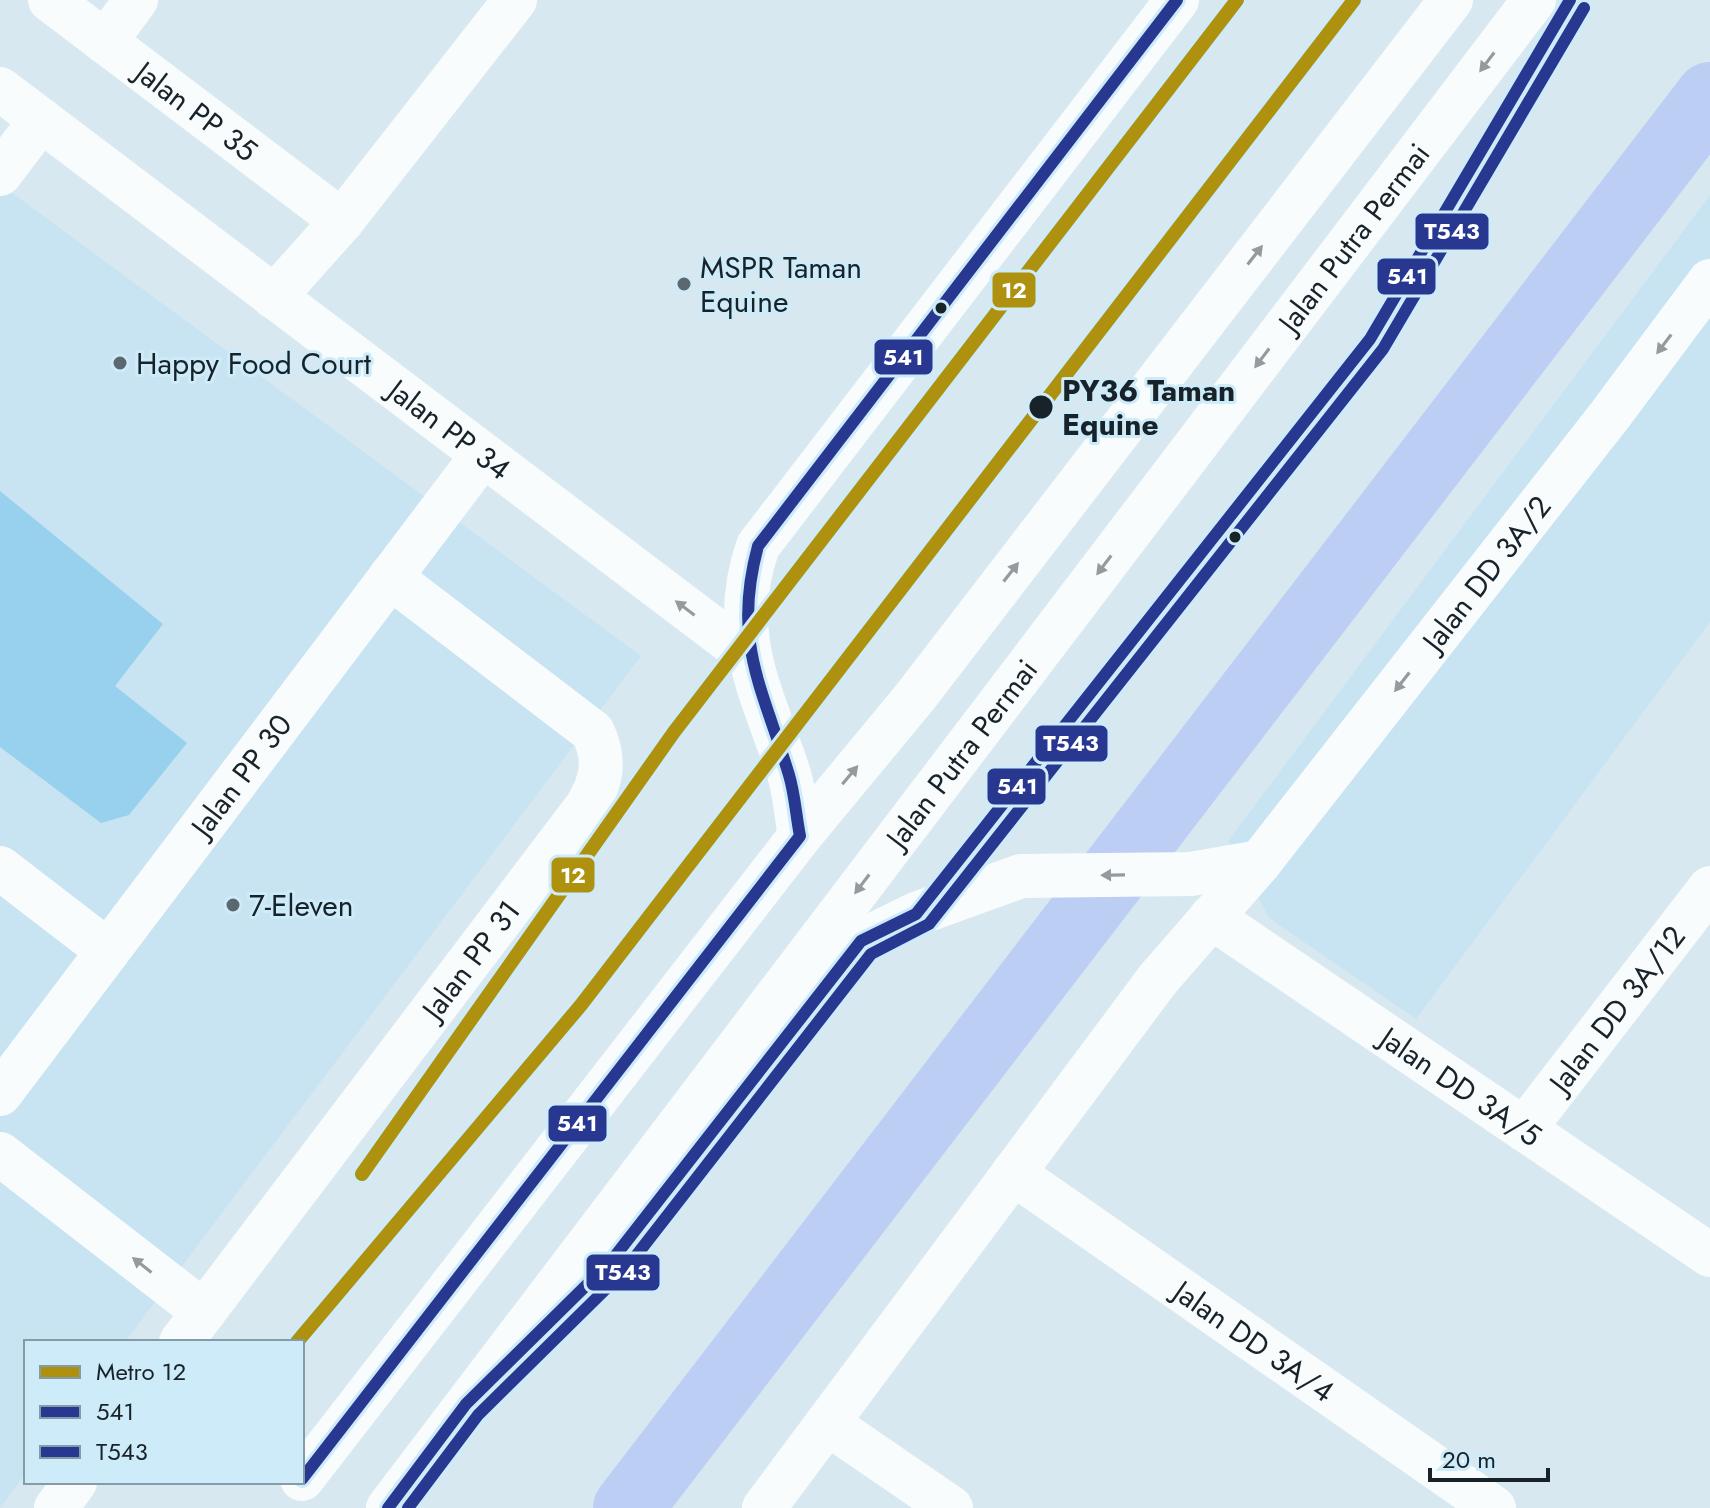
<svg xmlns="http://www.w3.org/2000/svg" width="1710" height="1508" font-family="Jost,sans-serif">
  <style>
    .built { fill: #c8e4f2 }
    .green { fill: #98d1ed }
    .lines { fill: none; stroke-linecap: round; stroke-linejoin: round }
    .river { stroke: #bdcef4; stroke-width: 70 }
    .minor { stroke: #f9fcfd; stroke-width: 44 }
    .major { stroke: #f9fcfd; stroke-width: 44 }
    .bus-1-casing { stroke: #ceebfa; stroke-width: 18 }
    .bus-2-casing { stroke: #ceebfa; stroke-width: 18 }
    .bus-1 { stroke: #283890; stroke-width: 12 }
    .bus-2 { stroke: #283890; stroke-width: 12 }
    .metro-1-casing { stroke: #ceebfa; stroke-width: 20 }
    .metro-1 { stroke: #ae910e; stroke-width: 14 }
    .oneway { fill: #949a9e }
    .poi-dot { fill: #5b686f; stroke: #ceebfa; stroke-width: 3 }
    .bus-dot { fill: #182329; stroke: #ceebfa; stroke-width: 3 }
    .labels { text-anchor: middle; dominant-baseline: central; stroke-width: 6; stroke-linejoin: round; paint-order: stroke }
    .street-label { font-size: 30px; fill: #182329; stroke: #ceebfa }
    .poi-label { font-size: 30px; fill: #182329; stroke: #ceebfa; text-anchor: start }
    .stop-label { font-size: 30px; font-weight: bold; fill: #182329; stroke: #ceebfa; text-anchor: start }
    .line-badge { stroke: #ceebfa; stroke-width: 3 }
    .badge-label { font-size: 22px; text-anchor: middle; font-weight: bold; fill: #fff }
  </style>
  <rect width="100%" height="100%" fill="#d8e8f0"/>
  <g class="built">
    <path d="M0,184L641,656L125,1342H26V1473L0,1508Z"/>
    <path d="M1710,195V622L1416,1019L1269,918L1228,841Z"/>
  </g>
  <path class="green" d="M0,491L163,624L115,686L187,743L129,815L101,823L0,747Z"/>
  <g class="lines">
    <path class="river" d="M628,1508L1710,97"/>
    <g class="minor">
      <path id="s1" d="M50,0L342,221"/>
      <path d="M105,42L136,0"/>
      <path id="s2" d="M0,89L748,655"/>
      <path d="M0,174L41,120"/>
      <path d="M274,297L342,221L515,0"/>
      <path d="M800,836C796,815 795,794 789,774C762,691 727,635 758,546L1177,0"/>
      <path d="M0,868L108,951"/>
      <path id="s3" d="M1211,917L1710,1255"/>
      <path id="s4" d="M0,1094L482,456"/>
      <path id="s5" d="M1524,1129L1710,888"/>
      <path d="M0,1154L204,1312"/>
      <path id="s6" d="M1013,1173L1494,1508"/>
      <path id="s7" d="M181,1342L587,806C602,780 606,761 593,732L390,577"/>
      <path d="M827,1423L951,1508"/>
      <path d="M56,1508L75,1482"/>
      <path id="s8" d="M764,1508L1158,979L1260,862L1610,415L1710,281"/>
    </g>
    <g class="major">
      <path d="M669,1187L861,941L916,914L1021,876L1191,874L1260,862"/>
      <path d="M302,1479L800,836L915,697L1451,0"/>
      <path id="s9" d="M388,1508L1534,0"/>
    </g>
    <defs>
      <g id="bus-1">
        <path d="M302,1479L800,836C796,816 795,795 789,775C762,686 732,642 758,546L1177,0"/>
        <path d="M388,1508L466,1404L612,1260L861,941L916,914L1370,339L1570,0"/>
      </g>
      <path id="bus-2" d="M408,1508L478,1415L625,1270L871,954L929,924L1383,349L1584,8"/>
    </defs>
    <use href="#bus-1" class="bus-1-casing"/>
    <use href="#bus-2" class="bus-2-casing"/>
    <use href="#bus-1" class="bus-1"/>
    <use href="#bus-2" class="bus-2"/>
    <defs>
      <g id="metro-1">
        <path d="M362,1174L674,732L1237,0"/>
        <path d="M297,1342L581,1005L1354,0"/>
      </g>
    </defs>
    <use href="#metro-1" class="metro-1-casing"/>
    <use href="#metro-1" class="metro-1"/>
  </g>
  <defs><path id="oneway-solid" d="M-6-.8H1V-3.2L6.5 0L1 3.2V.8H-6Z" transform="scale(2)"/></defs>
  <g class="oneway">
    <use href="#oneway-solid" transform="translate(1487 62) rotate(127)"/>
    <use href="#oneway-solid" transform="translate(1255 255) rotate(-52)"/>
    <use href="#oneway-solid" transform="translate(1664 344) rotate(127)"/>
    <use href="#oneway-solid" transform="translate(1262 358) rotate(127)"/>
    <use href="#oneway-solid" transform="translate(1104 565) rotate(127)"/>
    <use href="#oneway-solid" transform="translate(1011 572) rotate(-52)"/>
    <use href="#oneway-solid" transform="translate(685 608) rotate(-143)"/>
    <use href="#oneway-solid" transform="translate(1402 682) rotate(128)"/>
    <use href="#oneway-solid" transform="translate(850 775) rotate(-50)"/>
    <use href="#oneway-solid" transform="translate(1113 875) rotate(179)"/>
    <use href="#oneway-solid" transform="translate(862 884) rotate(127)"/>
    <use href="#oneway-solid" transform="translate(142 1265) rotate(-142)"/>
  </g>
  <g class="poi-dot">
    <circle cx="684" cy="284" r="8"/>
    <circle cx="120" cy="363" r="8"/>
    <circle cx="233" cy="905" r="8"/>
  </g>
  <g class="bus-dot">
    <circle cx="941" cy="308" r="7"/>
    <circle cx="1041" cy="407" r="13"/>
    <circle cx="1235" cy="537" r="7"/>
  </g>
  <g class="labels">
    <g class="street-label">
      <text stroke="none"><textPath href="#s1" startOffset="184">Jalan PP 35</textPath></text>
      <text stroke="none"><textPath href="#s9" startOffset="1596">Jalan Putra Permai</textPath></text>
      <text stroke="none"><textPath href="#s2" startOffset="564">Jalan PP 34</textPath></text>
      <text stroke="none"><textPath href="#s8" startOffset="1182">Jalan DD 3A/2</textPath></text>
      <text stroke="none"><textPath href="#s9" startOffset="948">Jalan Putra Permai</textPath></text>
      <text stroke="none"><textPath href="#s4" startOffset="400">Jalan PP 30</textPath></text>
      <text stroke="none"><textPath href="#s7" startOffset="480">Jalan PP 31</textPath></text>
      <text stroke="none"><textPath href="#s5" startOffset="152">Jalan DD 3A/12</textPath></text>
      <text stroke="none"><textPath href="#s3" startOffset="302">Jalan DD 3A/5</textPath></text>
      <text stroke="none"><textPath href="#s6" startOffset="294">Jalan DD 3A/4</textPath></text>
    </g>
    <g class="poi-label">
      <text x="700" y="267">MSPR Taman<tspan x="700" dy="34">Equine</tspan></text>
      <text x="136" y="363">Happy Food Court</text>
      <text x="249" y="905">7-Eleven</text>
    </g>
    <g class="stop-label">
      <text x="1062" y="390">PY36 Taman<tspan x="1062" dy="34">Equine</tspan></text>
    </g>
  </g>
  <g class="line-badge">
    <rect x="1414" y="212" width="76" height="39" rx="8" fill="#283890"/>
    <rect x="1376" y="257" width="61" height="39" rx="8" fill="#283890"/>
    <rect x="991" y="271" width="46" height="38" rx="8" fill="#ae910e"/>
    <rect x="873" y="338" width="61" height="38" rx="8" fill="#283890"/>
    <rect x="1034" y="724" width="75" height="39" rx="8" fill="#283890"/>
    <rect x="986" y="767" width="61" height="39" rx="8" fill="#283890"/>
    <rect x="550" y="856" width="46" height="38" rx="8" fill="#ae910e"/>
    <rect x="547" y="1104" width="61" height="39" rx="8" fill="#283890"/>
    <rect x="585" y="1253" width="76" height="39" rx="8" fill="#283890"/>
  </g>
  <g class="badge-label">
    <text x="1452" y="239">T543</text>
    <text x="1407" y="284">541</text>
    <text x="1014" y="298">12</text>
    <text x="903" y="365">541</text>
    <text x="1071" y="751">T543</text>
    <text x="1017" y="794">541</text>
    <text x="573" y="883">12</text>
    <text x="577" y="1131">541</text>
    <text x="623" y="1280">T543</text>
  </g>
  <rect x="24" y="1340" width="280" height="144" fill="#ceebfa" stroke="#859ba6" stroke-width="2"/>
  <rect x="40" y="1366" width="40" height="12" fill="#ae910e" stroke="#859ba6" stroke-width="2"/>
  <text x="96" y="1380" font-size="24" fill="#182329">Metro 12</text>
  <rect x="40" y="1406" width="40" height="12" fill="#283890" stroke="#859ba6" stroke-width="2"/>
  <text x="96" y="1420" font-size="24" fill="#182329">541</text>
  <rect x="40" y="1446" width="40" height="12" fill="#283890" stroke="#859ba6" stroke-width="2"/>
  <text x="96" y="1460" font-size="24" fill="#182329">T543</text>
  <path d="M1430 1468v12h118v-12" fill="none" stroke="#182329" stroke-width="4"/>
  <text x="1442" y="1468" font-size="24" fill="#182329" stroke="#ceebfa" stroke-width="6" paint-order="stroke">20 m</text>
</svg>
